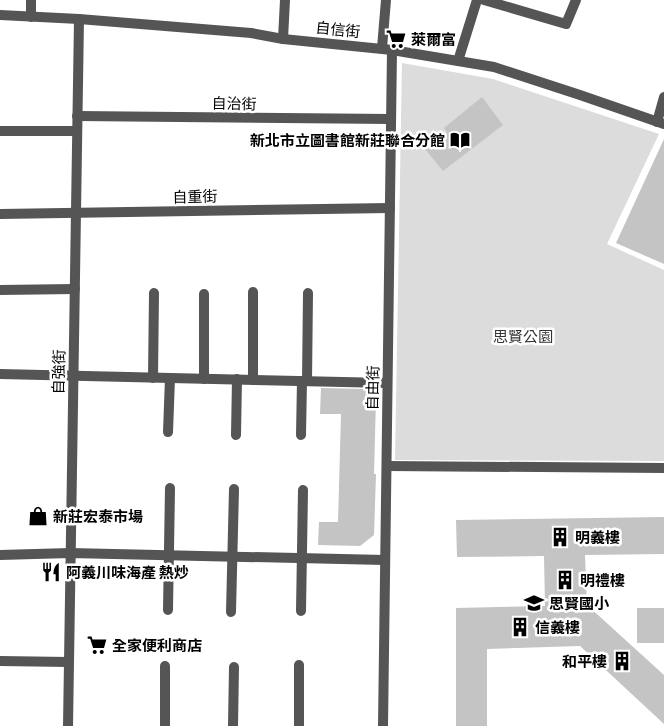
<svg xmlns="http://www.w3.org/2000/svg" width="664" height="726" font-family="Commissioner,'Noto Sans TC',sans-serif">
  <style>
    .green { fill: #dcdcdc }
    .building { fill: #c4c4c4 }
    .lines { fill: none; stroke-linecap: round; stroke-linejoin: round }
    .service { stroke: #555; stroke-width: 10 }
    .minor { stroke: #555; stroke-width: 10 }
    .labels { text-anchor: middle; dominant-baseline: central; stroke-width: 5; stroke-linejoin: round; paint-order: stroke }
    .street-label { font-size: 15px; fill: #000; stroke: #fff }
    .poi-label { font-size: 15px; font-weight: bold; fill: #000; stroke: #fff; text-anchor: start }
    .park-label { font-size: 15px; fill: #333; stroke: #fff }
  </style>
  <rect width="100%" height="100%" fill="#fff"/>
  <path class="green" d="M402,63L493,79L659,134L607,244L664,270V461L395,460Z"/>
  <g class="building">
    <path d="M482,97L503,125L443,171L425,149L447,132L444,128Z"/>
    <path d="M664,139V264L616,243Z"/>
    <path d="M321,388L366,389L376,399L374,474H376L374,535L360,546L318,545L319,522H338L341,414H320Z"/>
    <path d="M664,517V554L585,555L587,605L664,675V724L580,646L487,649V726H456V608L545,606L544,556L457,557L456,520Z"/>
    <rect x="637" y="608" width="27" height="35"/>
  </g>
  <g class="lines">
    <g class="service">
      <path d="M484,0L566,24L576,0"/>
      <path d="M31,17V0"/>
      <path d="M283,39L285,0"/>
      <path d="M382,48L386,0"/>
      <path d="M458,61L477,0"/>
      <path d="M657,122L664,97"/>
      <path d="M0,290L75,289"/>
      <path d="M204,294V379"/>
      <path d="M0,374L387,383"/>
      <path d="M153,378L154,293"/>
      <path d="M253,380V292"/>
      <path d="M307,381L308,293"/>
      <path d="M168,432L170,378"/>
      <path d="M236,435L237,379"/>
      <path d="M301,435L302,381"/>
      <path d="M387,466L664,468"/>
      <path d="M0,555L70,553L385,560"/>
      <path d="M168,610L170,488"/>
      <path d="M301,611L303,490"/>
      <path d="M231,612L234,489"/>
      <path d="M0,661L69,662"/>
      <path d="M299,665V726"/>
      <path d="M165,726V666"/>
      <path d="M233,726L234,667"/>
    </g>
    <g class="minor">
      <path d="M0,15L79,19L251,33L283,39L392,50L494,67L580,95L664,124"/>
      <path d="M77,116L391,119"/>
      <path d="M0,131H77"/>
      <path d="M0,214L390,208"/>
      <path d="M68,726L79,19"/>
      <path d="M383,726L392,50"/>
    </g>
  </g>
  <defs>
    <symbol id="supermarket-bare" viewBox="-9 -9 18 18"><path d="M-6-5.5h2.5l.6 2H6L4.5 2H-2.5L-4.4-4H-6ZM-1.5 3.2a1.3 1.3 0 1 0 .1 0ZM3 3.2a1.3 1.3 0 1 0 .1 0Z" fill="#000" stroke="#fff" stroke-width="2.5" paint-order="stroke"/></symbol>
    <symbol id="library-bare" viewBox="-9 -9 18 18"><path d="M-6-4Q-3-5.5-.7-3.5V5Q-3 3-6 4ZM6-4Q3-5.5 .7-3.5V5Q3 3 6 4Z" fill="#000" stroke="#fff" stroke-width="2.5" paint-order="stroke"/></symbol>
    <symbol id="shop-bare" viewBox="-9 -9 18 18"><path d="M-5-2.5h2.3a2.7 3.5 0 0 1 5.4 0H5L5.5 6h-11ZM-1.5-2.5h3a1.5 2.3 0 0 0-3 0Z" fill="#000" stroke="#fff" stroke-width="2.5" paint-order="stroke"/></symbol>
    <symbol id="building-bare" viewBox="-9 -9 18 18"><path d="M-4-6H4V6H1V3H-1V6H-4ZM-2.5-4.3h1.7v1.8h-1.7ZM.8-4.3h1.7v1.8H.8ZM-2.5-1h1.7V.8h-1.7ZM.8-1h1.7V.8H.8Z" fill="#000" stroke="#fff" stroke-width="2.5" paint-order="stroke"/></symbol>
    <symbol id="restaurant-bare" viewBox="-9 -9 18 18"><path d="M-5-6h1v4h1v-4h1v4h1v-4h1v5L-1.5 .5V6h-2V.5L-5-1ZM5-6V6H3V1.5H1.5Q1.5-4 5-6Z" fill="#000" stroke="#fff" stroke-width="2.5" paint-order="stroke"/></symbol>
    <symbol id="school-bare" viewBox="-9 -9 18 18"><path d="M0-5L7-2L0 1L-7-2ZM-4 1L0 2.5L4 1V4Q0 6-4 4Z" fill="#000" stroke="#fff" stroke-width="2.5" paint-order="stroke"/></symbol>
  </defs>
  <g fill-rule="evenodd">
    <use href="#supermarket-bare" x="382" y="25" width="28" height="28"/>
    <use href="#library-bare" x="446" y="126" width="28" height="28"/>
    <use href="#shop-bare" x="24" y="502" width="28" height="28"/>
    <use href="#building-bare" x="546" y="523" width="28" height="28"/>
    <use href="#restaurant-bare" x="37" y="558" width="28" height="28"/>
    <use href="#building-bare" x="551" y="566" width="28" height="28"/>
    <use href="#school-bare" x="520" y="589" width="28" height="28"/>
    <use href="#building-bare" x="506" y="613" width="28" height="28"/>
    <use href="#supermarket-bare" x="83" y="631" width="28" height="28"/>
    <use href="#building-bare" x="608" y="647" width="28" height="28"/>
  </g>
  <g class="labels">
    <g class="street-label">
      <text transform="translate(338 29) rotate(6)">自信街</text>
      <text transform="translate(234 103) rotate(1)">自治街</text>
      <text transform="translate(195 196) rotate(-1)">自重街</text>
      <text transform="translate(58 372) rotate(-89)">自強街</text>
      <text transform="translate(372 388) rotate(-89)">自由街</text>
    </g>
    <g class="poi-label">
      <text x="411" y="39">萊爾富</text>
      <text x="445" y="140" text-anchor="end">新北市立圖書館新莊聯合分館</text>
      <text x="53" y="516">新莊宏泰市場</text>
      <text x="575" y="537">明義樓</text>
      <text x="66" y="572">阿義川味海產 熱炒</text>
      <text x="580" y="580">明禮樓</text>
      <text x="549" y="603">思賢國小</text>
      <text x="535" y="627">信義樓</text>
      <text x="112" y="645">全家便利商店</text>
      <text x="607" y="661" text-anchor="end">和平樓</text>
    </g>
    <g class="park-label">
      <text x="523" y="336">思賢公園</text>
    </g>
  </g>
</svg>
